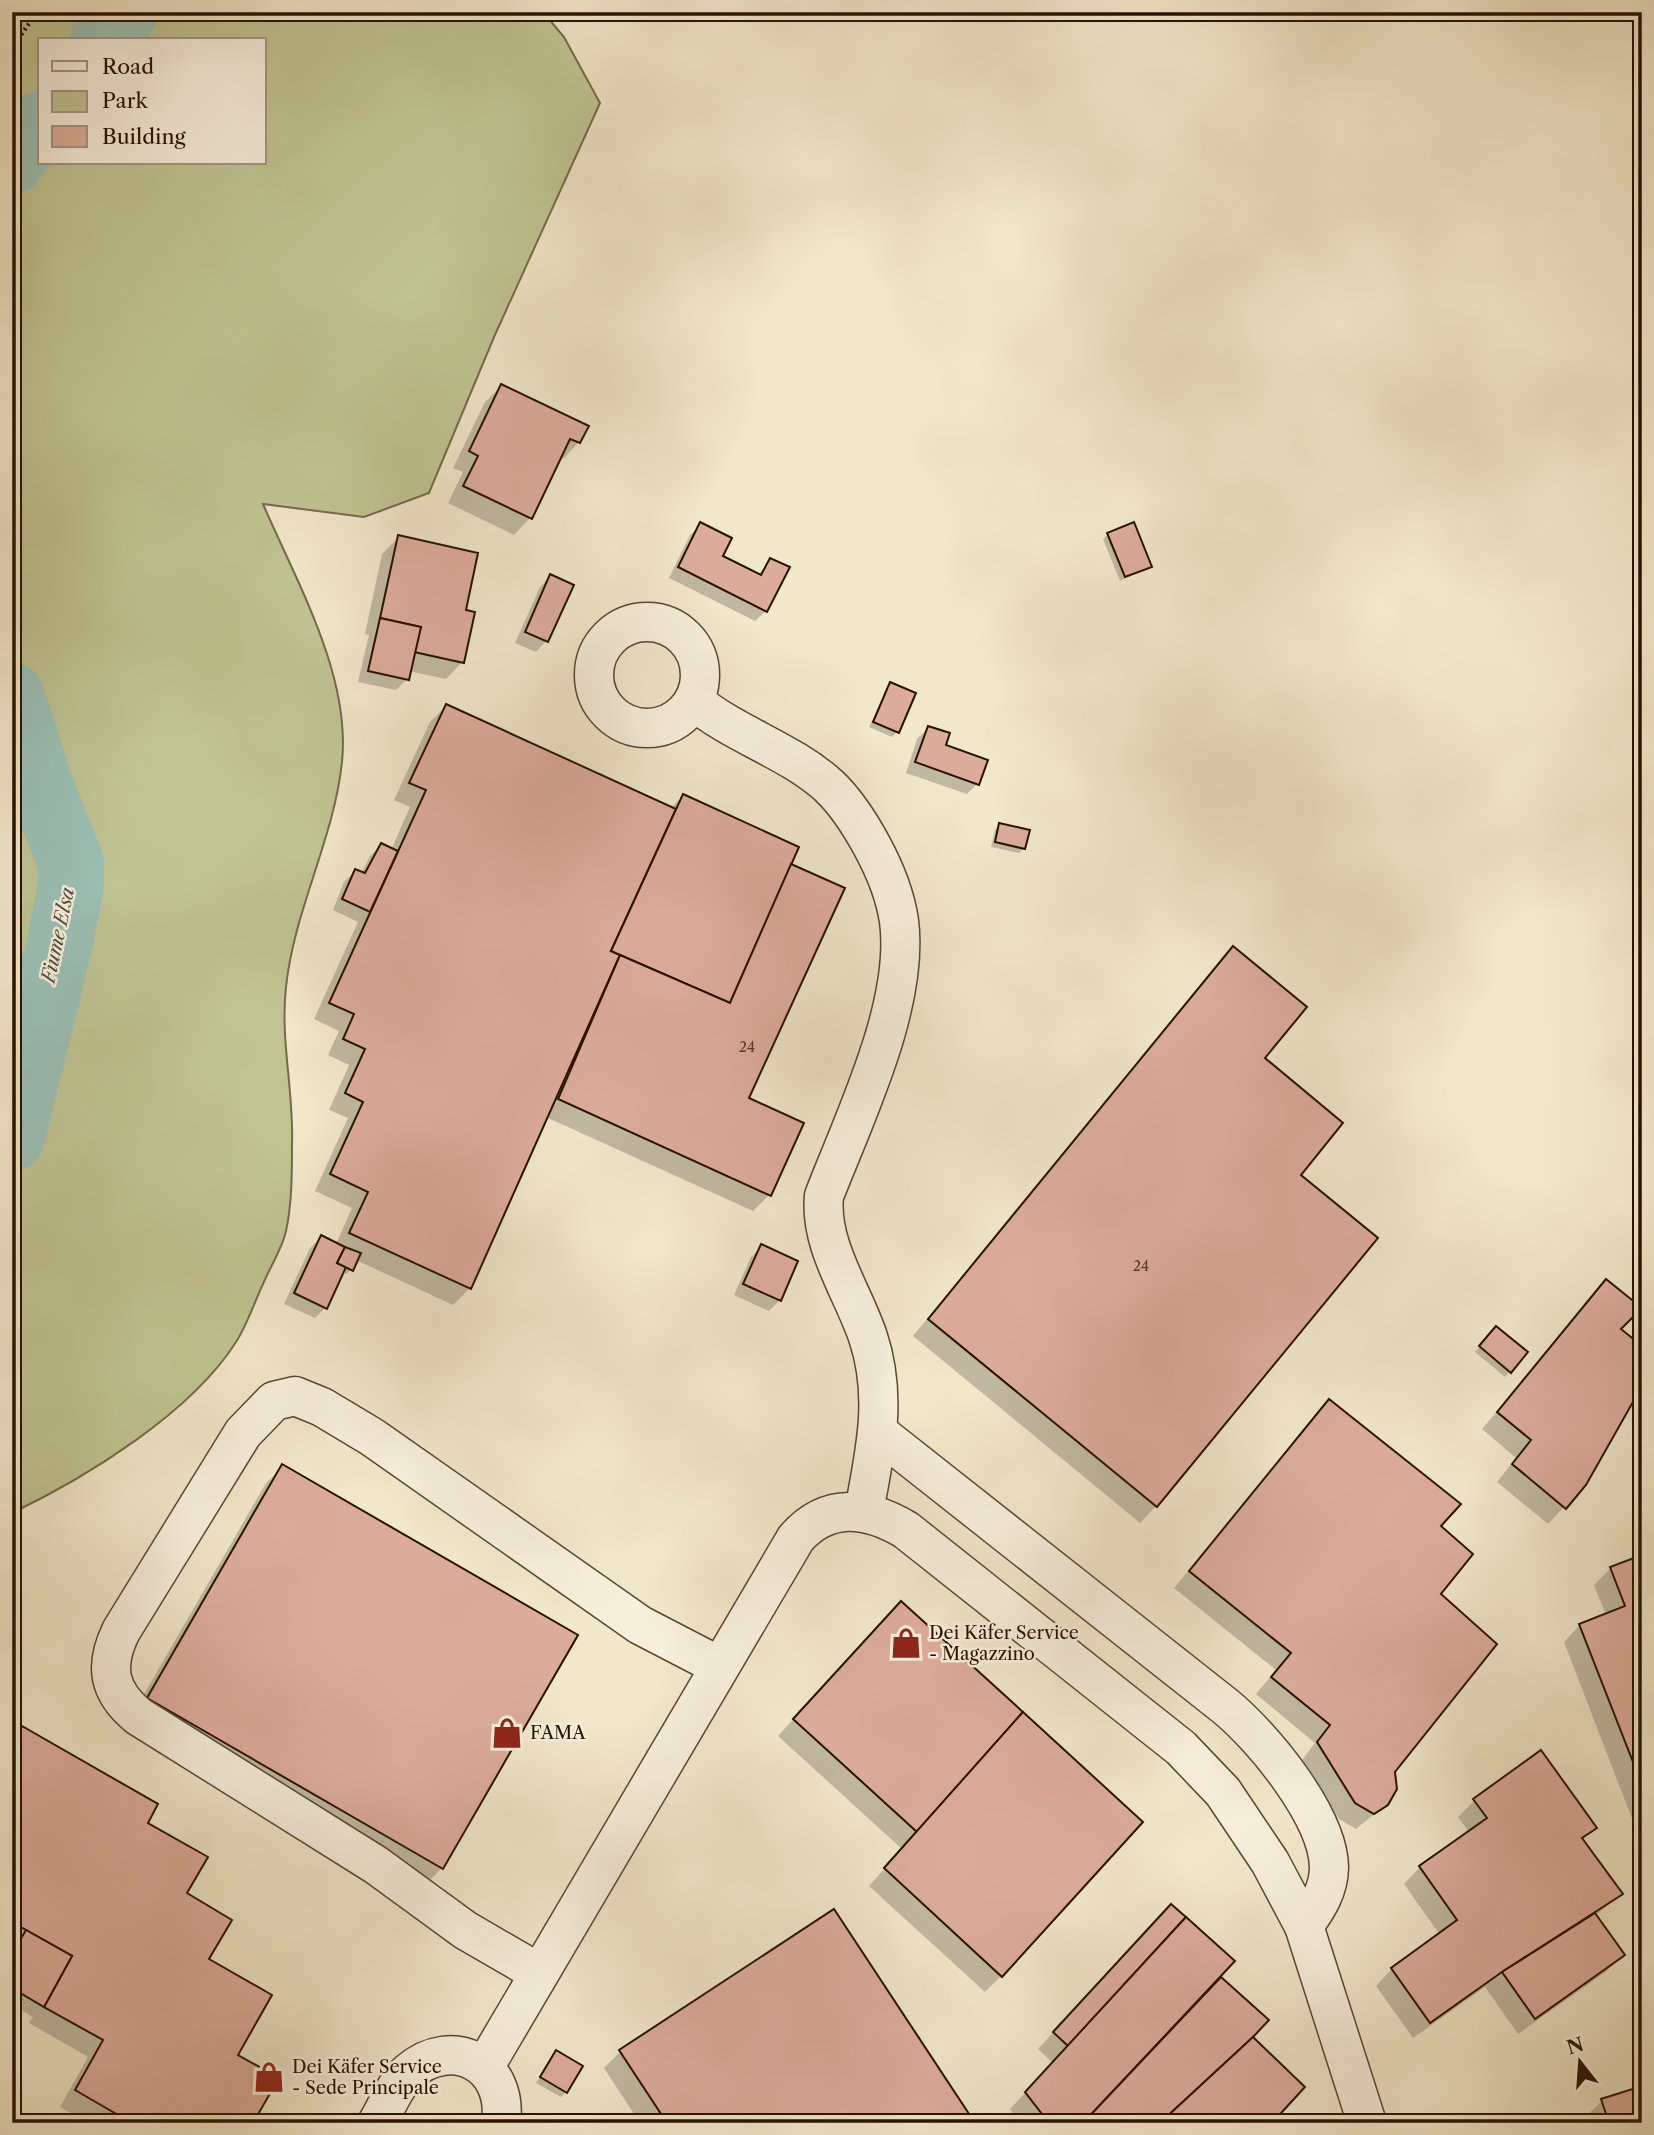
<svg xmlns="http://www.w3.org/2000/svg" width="1654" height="2135" font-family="'Libre Caslon Text',serif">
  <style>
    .green { fill: #c0c493; stroke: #746a4a; stroke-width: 2; fill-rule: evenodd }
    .shadow { fill: #0003 }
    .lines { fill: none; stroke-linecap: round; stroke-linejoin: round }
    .river { stroke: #9bc0b5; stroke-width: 66 }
    .building { fill: #dcac9b; stroke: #281000; stroke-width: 2 }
    .minor-casing { stroke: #5a4632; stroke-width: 41 }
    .path { stroke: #281000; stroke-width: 4.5; stroke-dasharray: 2 3.5; stroke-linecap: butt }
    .minor { stroke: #f6efdc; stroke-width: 38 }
    .labels { text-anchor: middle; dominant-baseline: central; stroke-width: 5; stroke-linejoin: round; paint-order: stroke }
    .number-label { font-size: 14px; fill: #553727 }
    .poi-label { font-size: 18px; fill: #281000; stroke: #f6efdc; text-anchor: start }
    .water-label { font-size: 19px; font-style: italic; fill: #504e3f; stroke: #f6efdc }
  </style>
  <rect width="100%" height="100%" fill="#f1e7c9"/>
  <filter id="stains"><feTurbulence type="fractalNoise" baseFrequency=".00286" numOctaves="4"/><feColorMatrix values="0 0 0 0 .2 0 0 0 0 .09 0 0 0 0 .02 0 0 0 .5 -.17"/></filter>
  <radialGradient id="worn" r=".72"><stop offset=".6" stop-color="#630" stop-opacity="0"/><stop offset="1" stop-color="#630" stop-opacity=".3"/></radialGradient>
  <path class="green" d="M28,12H543L564,37L600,103L494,337L429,493L364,517L263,504C296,581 351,675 342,762C334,839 294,910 286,987C280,1040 294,1092 292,1144C292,1172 292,1204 286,1231C282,1249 270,1267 263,1284C254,1303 247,1325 236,1342C191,1413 87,1477 12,1513V33ZM40,40H264V163H40Z"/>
  <g class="shadow">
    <path d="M501,386L579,442L563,459L559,457L530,518L514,535L448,503L463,472L453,468L485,402Z"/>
    <path d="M701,524L720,557L758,575L771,560L766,611L755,621L669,578L690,535Z"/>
    <path d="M1108,534L1150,566L1120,581L1103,539Z"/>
    <path d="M399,537L464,611L462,662L446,679L409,671L407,679L396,690L358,682L369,635L365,634L382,554Z"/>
    <path d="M551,576L546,641L536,652L515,643L540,587Z"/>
    <path d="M890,684L897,732L892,737L869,727Z"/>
    <path d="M446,706L671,808L683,796L789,865L747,1098L769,1195L753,1211L548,1118L470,1288L453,1305L356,1260L347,1274L342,1272L326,1307L315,1318L284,1304L310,1248L321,1237L336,1244L352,1208L315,1191L348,1118L329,1110L349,1065L328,1055L339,1031L314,1019L358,922L333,910L344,882L355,871L361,874L370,856L381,845L391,850L410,807L394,800L430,722Z"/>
    <path d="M928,728L977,784L967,794L906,773L917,739Z"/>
    <path d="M1000,825L1024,848L1019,853L991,847L995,830Z"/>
    <path d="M1233,949L1262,1059L1298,1175L1156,1506L1140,1523L913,1336Z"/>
    <path d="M761,1247L780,1300L769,1311L734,1295L751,1257Z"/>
    <path d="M1606,1282L1619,1329L1585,1484L1548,1524L1497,1482L1516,1458L1482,1429Z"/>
    <path d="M1491,1333L1526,1353L1505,1377L1475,1352Z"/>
    <path d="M1329,1401L1439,1526L1438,1594L1387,1804L1356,1829L1339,1819L1302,1760L1315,1743L1256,1694L1276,1670L1174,1588Z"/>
    <path d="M283,1467L442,1868L425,1885L132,1715L266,1483Z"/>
    <path d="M1642,1557V1827L1636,1829L1564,1642L1580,1625L1606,1615L1594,1585L1611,1568Z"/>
    <path d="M884,1619L1001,1976L985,1992L869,1886L902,1849L778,1736Z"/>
    <path d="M23,1729L146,1824L184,1894L236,2055L251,2123H87L60,2107L88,2057L29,2023L33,2017L12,2005V1739Z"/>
    <path d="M1475,1800L1595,1827L1582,1840L1621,1894L1595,1916L1623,1955L1607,1971L1518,2034L1485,1987L1413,2038L1376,1986L1392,1969L1440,1935L1404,1884L1420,1867L1469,1832L1458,1817Z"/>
    <path d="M1154,1922L1266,2020L1250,2037L1269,2123H1020L1010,2109L1053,2063L1038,2049Z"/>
    <path d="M556,2052L566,2092L561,2097L536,2083Z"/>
    <path d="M620,2052L973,2123H640L604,2068Z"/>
    <path d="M1602,2101L1642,2123H1587L1585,2117Z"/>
  </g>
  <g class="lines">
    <g class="river">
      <path d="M103,40L125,12"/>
      <path d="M12,161L40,124"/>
      <path d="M12,696L40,784L71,863V885L61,938L12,1138"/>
    </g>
  </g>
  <g class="building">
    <path d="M501,384L589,426L580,443L570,439L532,519L463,486L478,456L469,451Z"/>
    <path d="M700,522L732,538L723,556L761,575L770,558L790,567L767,612L678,567Z"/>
    <path d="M1134,522L1152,567L1125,577L1107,533Z"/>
    <path d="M398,535L478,553L466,610L475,612L464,663L414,652L421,627L380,618Z"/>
    <path d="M550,574L574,585L548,642L525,632Z"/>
    <path d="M380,618L421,627L409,680L368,671Z"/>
    <path d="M890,682L916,693L899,733L873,722Z"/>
    <path d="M446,704L676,809L611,951L620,955L471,1289L349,1233L368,1192L330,1174L363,1102L345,1093L365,1049L343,1039L354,1014L329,1003L426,790L409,783Z"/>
    <path d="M928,726L950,733L946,745L988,760L979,785L915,762Z"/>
    <path d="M683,794L799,847L730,1003L611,951Z"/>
    <path d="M999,823L1030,830L1025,849L995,842Z"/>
    <path d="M381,843L398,851L370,912L342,899L355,869L365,873Z"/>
    <path d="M791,864L845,888L749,1098L804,1123L771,1196L558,1099L620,955L730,1003Z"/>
    <path d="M1233,946L1307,1007L1265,1058L1343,1123L1301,1175L1378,1238L1157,1507L928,1319Z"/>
    <path d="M321,1235L345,1247L337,1263L346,1267L327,1309L294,1293Z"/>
    <path d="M761,1244L798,1261L781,1301L743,1284Z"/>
    <path d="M345,1247L361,1253L353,1271L337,1263Z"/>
    <path d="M1606,1279L1642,1308L1621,1329L1642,1346V1386L1586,1485L1566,1509L1512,1464L1531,1440L1497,1412Z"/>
    <path d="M1496,1326L1528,1352L1511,1373L1479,1346Z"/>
    <path d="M1329,1399L1461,1504L1441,1526L1473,1554L1441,1594L1497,1644L1395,1772L1397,1789L1388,1805L1374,1814L1355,1803L1317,1742L1330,1725L1271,1677L1291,1653L1189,1571Z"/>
    <path d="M282,1464L578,1635L443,1869L147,1698Z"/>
    <path d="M1642,1555V1785L1579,1624L1625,1606L1610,1567Z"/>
    <path d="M901,1601L1023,1712L917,1832L793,1719Z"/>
    <path d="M1023,1712L1143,1822L1002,1977L884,1868Z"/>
    <path d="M22,1726L158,1804L148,1823L208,1857L187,1893L232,1920L209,1959L272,1995L238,2055L279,2078L253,2123H132L75,2090L103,2040L44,2007L72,1956L12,1922V1744Z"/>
    <path d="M1541,1750L1597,1828L1582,1838L1623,1894L1502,1972L1430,2023L1391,1968L1457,1920L1419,1866L1487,1818L1473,1799Z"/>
    <path d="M1171,1904L1186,1917L1068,2046L1053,2032Z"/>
    <path d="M834,1909L975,2123H667L619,2050Z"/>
    <path d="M1595,1913L1625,1955L1535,2019L1502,1972Z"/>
    <path d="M1186,1917L1235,1961L1083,2123H1049L1025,2092Z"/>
    <path d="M26,1930L72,1956L44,2007L12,1988V1954Z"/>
    <path d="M1221,1977L1269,2020L1253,2037L1160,2123H1083Z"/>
    <path d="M1253,2037L1305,2087L1272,2123H1160Z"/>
    <path d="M556,2050L583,2066L567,2093L540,2077Z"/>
    <path d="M1642,2086V2123H1609L1601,2099Z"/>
  </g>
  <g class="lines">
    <defs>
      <g id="minor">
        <circle cx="647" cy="675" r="53"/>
        <path d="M694,701C735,735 789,750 829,786C847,803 860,824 872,846C885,870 895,894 899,921C910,1005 854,1118 824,1196C819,1245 853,1292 868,1337C888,1397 875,1452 864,1511"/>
        <path d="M879,1433L1225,1706C1263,1737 1328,1816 1329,1867C1329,1890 1317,1908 1304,1926"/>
        <path d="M539,1973L465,1930L376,1865L138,1716C108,1691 104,1666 121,1631L243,1433L274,1401L295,1396L322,1407L372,1437L640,1625L719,1666"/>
        <path d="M485,2066L796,1538C828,1502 867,1507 906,1530L1181,1748L1223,1792L1270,1862L1304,1926L1367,2123"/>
        <path d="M377,2123C387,2107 395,2084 409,2072C452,2035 509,2063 501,2123"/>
      </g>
    </defs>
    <use href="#minor" class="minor-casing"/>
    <path class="path" d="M12,48L37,12"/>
    <use href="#minor" class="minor"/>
  </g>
  <defs>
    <symbol id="shop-bare" viewBox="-9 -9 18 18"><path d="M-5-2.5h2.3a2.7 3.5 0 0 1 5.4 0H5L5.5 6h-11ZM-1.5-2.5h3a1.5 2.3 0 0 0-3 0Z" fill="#8f2418" stroke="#f6efdc" stroke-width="2.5" paint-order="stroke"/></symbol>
  </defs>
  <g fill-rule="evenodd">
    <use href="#shop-bare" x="884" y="1621" width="44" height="44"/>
    <use href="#shop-bare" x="485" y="1711" width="44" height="44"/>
    <use href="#shop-bare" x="247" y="2055" width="44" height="44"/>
  </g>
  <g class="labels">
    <g class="number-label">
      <text x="747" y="1047">24</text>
      <text x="1141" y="1266">24</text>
    </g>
    <g class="poi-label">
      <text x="929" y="1633">Dei Käfer Service<tspan x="929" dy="21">- Magazzino</tspan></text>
      <text x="530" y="1733">FAMA</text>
      <text x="292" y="2067">Dei Käfer Service<tspan x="292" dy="21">- Sede Principale</tspan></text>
    </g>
    <g class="water-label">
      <text transform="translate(58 935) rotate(-78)">Fiume Elsa</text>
    </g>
  </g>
  <rect width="1654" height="2135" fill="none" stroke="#f1e7c9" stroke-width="42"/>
  <rect x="14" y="14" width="1626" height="2107" fill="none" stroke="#281000" stroke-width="3.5"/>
  <rect x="21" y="21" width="1612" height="2093" fill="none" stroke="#281000" stroke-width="2"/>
  <rect x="38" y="38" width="228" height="126" fill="#f6efdc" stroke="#a49684" stroke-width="2"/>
  <rect x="52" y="61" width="35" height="10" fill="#f6efdc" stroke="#a49684" stroke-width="2"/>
  <text x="102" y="74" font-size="21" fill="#281000">Road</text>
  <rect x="52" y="91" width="35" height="21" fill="#c0c493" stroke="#a49684" stroke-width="2"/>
  <text x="102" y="108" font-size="21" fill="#281000">Park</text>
  <rect x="52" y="126" width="35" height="21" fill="#dcac9b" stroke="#a49684" stroke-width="2"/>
  <text x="102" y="144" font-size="21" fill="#281000">Building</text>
  <g transform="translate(1580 2062) rotate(343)" stroke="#f6efdc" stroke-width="5" paint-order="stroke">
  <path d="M0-5L12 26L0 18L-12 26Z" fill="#281000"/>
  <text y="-10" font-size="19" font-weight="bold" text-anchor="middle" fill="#281000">N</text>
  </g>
  <rect width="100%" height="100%" filter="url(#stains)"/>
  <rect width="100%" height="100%" fill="url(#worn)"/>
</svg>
